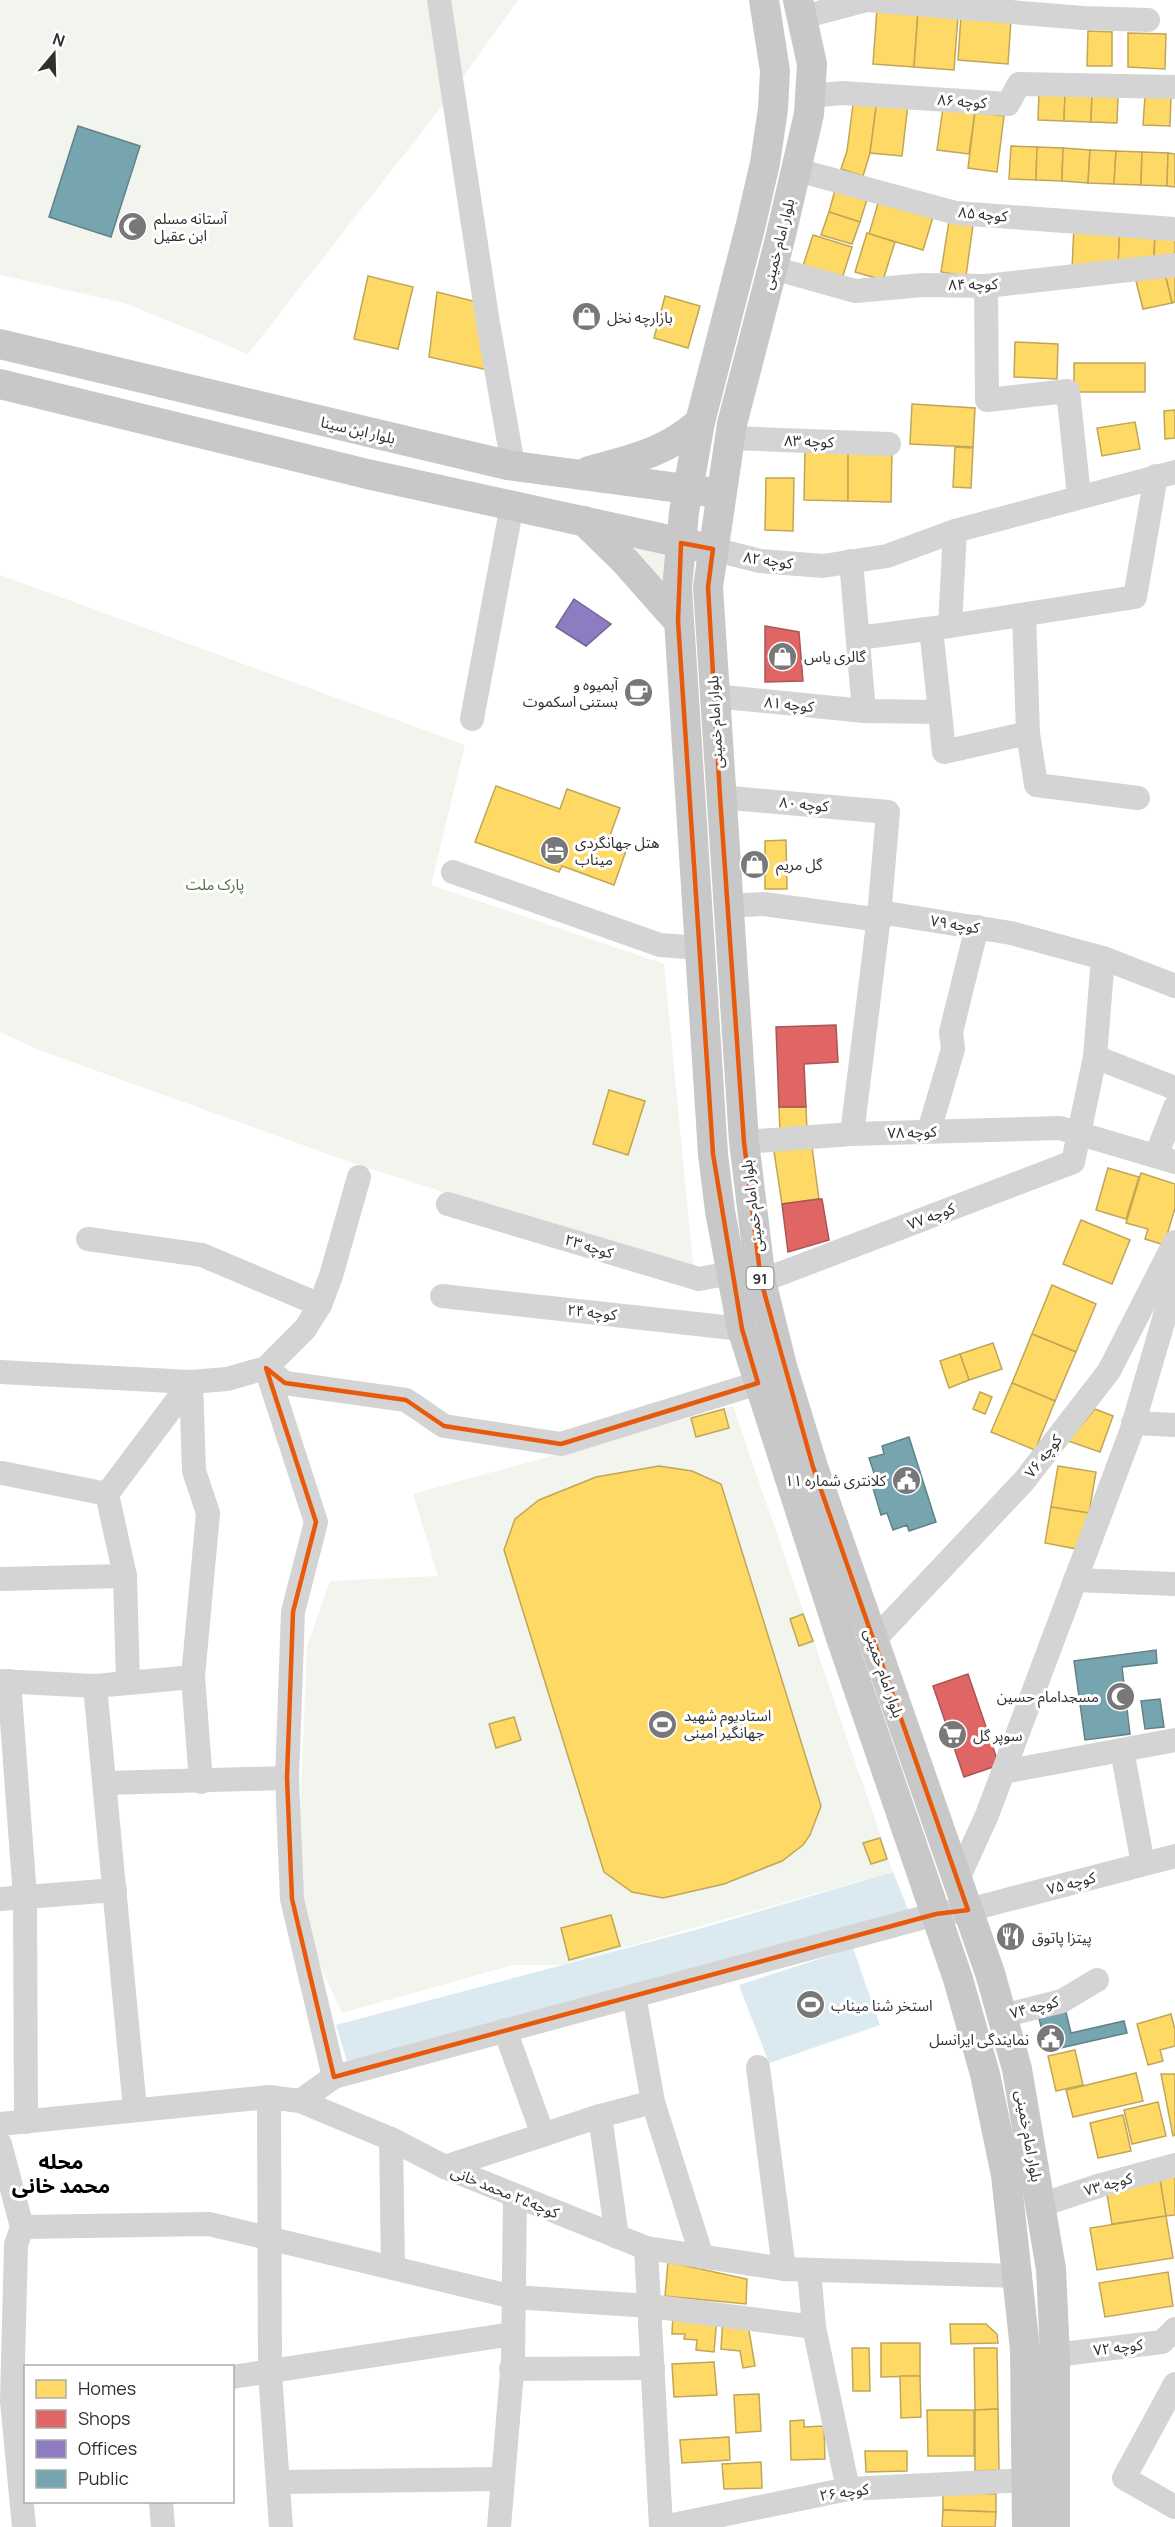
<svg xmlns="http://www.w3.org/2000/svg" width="1175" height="2527" font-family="Manrope,'Noto Sans Arabic',sans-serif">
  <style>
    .green { fill: #f1f5ed }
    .water { fill: #dbe9f0 }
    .homes { fill: #ffd966; stroke: #c1a656; stroke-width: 1.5 }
    .shops { fill: #e06666; stroke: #ab5656; stroke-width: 1.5 }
    .offices { fill: #8e7cc3; stroke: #726597; stroke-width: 1.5 }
    .public { fill: #76a5af; stroke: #618289; stroke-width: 1.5 }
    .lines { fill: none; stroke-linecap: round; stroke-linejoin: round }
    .minor { stroke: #d4d4d4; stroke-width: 24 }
    .major { stroke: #c8c8c8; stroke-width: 30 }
    .marked { fill: none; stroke: #e8590c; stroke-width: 4.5; stroke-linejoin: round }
    .labels { text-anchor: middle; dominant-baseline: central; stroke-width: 6; stroke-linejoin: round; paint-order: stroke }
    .shield { fill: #fff; stroke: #6e6e6e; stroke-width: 1.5 }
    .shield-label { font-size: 14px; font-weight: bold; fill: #303030 }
    .street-label { font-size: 15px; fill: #303030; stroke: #fff }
    .poi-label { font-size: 15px; fill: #303030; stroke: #fff; text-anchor: start }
    .park-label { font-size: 15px; fill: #546940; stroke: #fff }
    .district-label { font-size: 21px; font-weight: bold; fill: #000; stroke: #fff }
  </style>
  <rect width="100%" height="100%" fill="#fff"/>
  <g class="green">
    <path d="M0,0H518L445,102L248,354L125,303L0,275Z"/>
    <path d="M603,530L676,546L672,604Z"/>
    <path d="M0,575L465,745L431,885L664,964L694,1273L347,1161L39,1050L0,1032Z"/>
    <path d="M733,1406L893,1872L561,1965H513L342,2013L296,1914L307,1646L330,1581L438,1576L413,1494Z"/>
  </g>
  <g class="water">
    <path d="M893,1872L910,1914L349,2068L336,2025L706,1927Z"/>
    <path d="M853,1948L880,2025L769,2063L739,1985Z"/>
  </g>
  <g class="homes">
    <path d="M877,9L918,12L914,67L873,64Z"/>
    <path d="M918,12L958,16L954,70L914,67Z"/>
    <path d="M961,16L1011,20L1008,64L958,60Z"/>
    <path d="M1088,31L1112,32V66H1087Z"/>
    <path d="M1128,33L1166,34L1165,69L1128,67Z"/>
    <path d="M1039,91L1065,93L1064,121L1038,120Z"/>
    <path d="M1065,93L1092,94L1091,122L1064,121Z"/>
    <path d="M1092,94L1118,95L1117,123L1091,122Z"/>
    <path d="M1145,96L1171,97L1170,126L1143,125Z"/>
    <path d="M854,97L877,100L870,153L863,176L841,169L847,151Z"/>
    <path d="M877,100L908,104L902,156L870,153Z"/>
    <path d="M943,108L975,112L969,154L937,150Z"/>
    <path d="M975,112L1004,116L997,172L968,168Z"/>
    <path d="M1011,146L1037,147L1036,180L1009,179Z"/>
    <path d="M1037,147L1063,148L1062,181L1036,180Z"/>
    <path d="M1063,148L1090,150L1088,183L1062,181Z"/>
    <path d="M1090,150L1116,151L1114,184L1088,183Z"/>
    <path d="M1116,151L1142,152L1141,185L1114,184Z"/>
    <path d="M1142,152L1168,153L1167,186L1141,185Z"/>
    <path d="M1168,153L1175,154V187L1167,186Z"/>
    <path d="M835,190L867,199L860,222L829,212Z"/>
    <path d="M879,200L933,217L923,250L869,234Z"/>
    <path d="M829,212L860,222L852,244L821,235Z"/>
    <path d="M949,221L973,225L966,276L941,272Z"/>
    <path d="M1074,225L1120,227L1118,267L1072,270Z"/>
    <path d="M1120,227L1155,232L1154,259L1118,267Z"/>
    <path d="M1155,232L1175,235V256L1154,259Z"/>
    <path d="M867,233L895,242L883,280L855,272Z"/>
    <path d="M813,235L852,247L841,282L802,269Z"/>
    <path d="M1175,272V302L1172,303L1165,274Z"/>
    <path d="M1165,274L1172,303L1143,309L1136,281Z"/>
    <path d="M368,276L413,287L398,349L354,339Z"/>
    <path d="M437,292L477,302L488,370L429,357Z"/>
    <path d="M665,296L700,306L688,348L654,338Z"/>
    <path d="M1015,342L1058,344L1057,379L1014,377Z"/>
    <rect x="1074" y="363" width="71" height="29"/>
    <path d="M912,404L975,408L973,447L910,444Z"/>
    <path d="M1175,410V438L1165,439L1164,411Z"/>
    <path d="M1135,422L1140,449L1102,456L1097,428Z"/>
    <path d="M955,447L973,448L971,488L953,487Z"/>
    <path d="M805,448L848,449V501L804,500Z"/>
    <path d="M848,449L892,450L891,502L848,501Z"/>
    <path d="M766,478H794L793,531L765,530Z"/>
    <path d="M496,786L560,809L567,789L620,808L608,841L627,848L614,885L562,866L559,872L475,842Z"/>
    <path d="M786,840L787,889H765V841Z"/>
    <path d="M609,1090L645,1101L628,1155L593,1144Z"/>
    <path d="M779,1107H806L807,1131L780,1132Z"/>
    <path d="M811,1140L819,1199L782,1204L773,1145Z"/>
    <path d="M1108,1168L1139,1177L1126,1219L1096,1210Z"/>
    <path d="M1141,1173L1175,1184V1208L1164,1245L1145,1239L1148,1229L1126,1223Z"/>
    <path d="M1081,1220L1130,1240L1112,1284L1063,1264Z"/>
    <path d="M1052,1285L1096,1304L1076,1352L1032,1334Z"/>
    <path d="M1032,1334L1076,1352L1055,1401L1012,1383Z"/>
    <path d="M993,1343L1002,1369L969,1380L960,1354Z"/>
    <path d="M960,1354L969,1380L949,1388L940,1361Z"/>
    <path d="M1012,1383L1055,1401L1035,1450L991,1432Z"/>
    <path d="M980,1392L992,1397L985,1414L973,1409Z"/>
    <path d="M724,1409L729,1428L696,1437L691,1418Z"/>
    <path d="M1095,1409L1113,1416L1100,1452L1068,1441Z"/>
    <path d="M659,1466L692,1471L721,1484L821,1806L810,1835L803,1845L782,1861L724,1884L663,1898L632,1892L604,1872L504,1550L515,1519L539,1500L596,1477Z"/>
    <path d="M1058,1466L1096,1472L1089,1513L1051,1507Z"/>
    <path d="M1051,1507L1089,1513L1082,1550L1045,1543Z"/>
    <path d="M803,1614L813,1641L799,1646L790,1619Z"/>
    <path d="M514,1717L521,1740L496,1748L489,1724Z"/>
    <path d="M880,1838L887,1859L871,1864L863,1843Z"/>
    <path d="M611,1915L620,1946L569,1960L561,1928Z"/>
    <path d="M1171,2014L1175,2030V2046L1160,2050L1163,2061L1148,2065L1137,2024Z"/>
    <path d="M1075,2050L1083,2085L1056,2091L1048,2056Z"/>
    <path d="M1136,2073L1143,2101L1073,2117L1066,2090Z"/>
    <path d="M1161,2074H1175V2135L1173,2136Z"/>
    <path d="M1158,2102L1166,2136L1132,2144L1124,2110Z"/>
    <path d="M1123,2115L1131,2151L1098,2158L1090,2123Z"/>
    <path d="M1175,2172V2215L1166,2216L1159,2174Z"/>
    <path d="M1159,2174L1166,2216L1112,2224L1106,2188Z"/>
    <path d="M1166,2216L1173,2258L1097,2270L1090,2228Z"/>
    <path d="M668,2262L747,2279L746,2304L665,2296Z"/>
    <path d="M1168,2272L1173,2306L1105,2317L1099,2283Z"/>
    <path d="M673,2313L717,2317L714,2352L696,2350L697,2340L684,2339L685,2334H672Z"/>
    <path d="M723,2317L747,2319L755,2366L743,2368L740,2351L721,2349Z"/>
    <path d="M950,2324H986L997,2334L998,2343L951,2344Z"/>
    <path d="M881,2343H920V2376L881,2377Z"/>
    <path d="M852,2348H869L870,2391H853Z"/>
    <path d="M974,2348H997L998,2409L975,2410Z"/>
    <path d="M714,2362L717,2395L674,2397L672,2364Z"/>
    <path d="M900,2376H920L921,2417L901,2418Z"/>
    <path d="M759,2394L761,2431L736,2433L734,2395Z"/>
    <path d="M998,2409L999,2470L975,2471V2410Z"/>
    <path d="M927,2410H974V2456H928Z"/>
    <path d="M804,2420V2427L824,2426L825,2459L791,2460L790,2421Z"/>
    <path d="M729,2437L730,2460L682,2463L680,2440Z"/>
    <path d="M865,2451H907V2471L866,2472Z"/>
    <path d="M761,2462L762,2488L724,2489L722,2464Z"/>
    <path d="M943,2492L996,2494V2512L943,2510Z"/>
    <path d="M943,2510L996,2512L995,2527H942Z"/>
  </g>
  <g class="shops">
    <path d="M765,626L799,632L803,681L765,682Z"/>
    <path d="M836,1025L838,1062L804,1064L806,1107H779L776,1027Z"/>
    <path d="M819,1199H822L829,1240L788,1252L782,1204Z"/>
    <path d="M968,1674L999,1765L964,1777L933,1686Z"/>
  </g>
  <path class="offices" d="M574,599L611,624L586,646L556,627Z"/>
  <g class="public">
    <path d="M78,126L140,146L111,237L49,217Z"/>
    <path d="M909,1437L936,1522L909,1531L907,1525L893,1530L887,1513L881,1515L870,1478L875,1476L869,1458L884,1454L882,1446Z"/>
    <path d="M1156,1650L1157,1663L1122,1667L1130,1734L1085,1740L1074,1661Z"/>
    <path d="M1160,1699L1164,1727L1145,1729L1141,1701Z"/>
    <path d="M1064,2004L1071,2033L1124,2021L1127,2033L1047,2051L1037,2010Z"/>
  </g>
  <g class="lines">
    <g class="minor">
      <path d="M439,0L488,323L513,465"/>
      <path d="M803,17L867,0L1083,18L1148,20"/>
      <path d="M810,96L842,93L1008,104L1019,84L1175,87"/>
      <path d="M797,170L956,213L1175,229"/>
      <path d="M773,268L855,291L923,285L986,286L1175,265"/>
      <path d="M986,286L987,400L1068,391L1079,496"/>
      <path d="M729,438L889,444"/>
      <path d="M713,549L760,561L823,566L887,556L955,531L1175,472"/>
      <path d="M851,561L864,711"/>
      <path d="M1024,615L1028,733L1036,785L1138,798"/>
      <path d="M950,626L1135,597L1156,476"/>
      <path d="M858,638L950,626L955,531"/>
      <path d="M714,696L864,711L940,712L931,629"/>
      <path d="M940,712L944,752L1028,733"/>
      <path d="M472,719L512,505"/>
      <path d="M720,797L888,812L879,916L852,1134"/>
      <path d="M453,872L660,945L701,948"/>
      <path d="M727,906L764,904L866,918L892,914L1011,933L1103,958L1175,986"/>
      <path d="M1095,1057L1175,1088"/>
      <path d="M929,1131L953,1049L951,1032L977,927"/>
      <path d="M744,1142L852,1134L1060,1128L1175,1162"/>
      <path d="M1156,1156L1175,1107"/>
      <path d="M448,1204L699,1279L731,1273"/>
      <path d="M88,1239L202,1255L320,1305"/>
      <path d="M761,1281L1073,1162L1095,1057L1103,958"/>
      <path d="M442,1296L742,1329"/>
      <path d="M266,1368L316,1522L293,1612L287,1778L292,1899L334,2077"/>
      <path d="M266,1368L285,1383L406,1400L444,1426L561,1444L758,1383"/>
      <path d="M0,1372L191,1382L227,1379L266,1368L305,1329L320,1305L331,1276L359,1177"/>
      <path d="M191,1382L194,1471L208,1513L193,1677L201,1782"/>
      <path d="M1133,1423L1175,1425"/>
      <path d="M2,1473L107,1494"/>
      <path d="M0,1579L125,1576"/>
      <path d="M1075,1580L1175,1584"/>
      <path d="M873,1641L1024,1481L1109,1371L1175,1242"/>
      <path d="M0,1681L95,1686L193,1677"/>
      <path d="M9,1681L25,1897L26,2122"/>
      <path d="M128,1682L125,1576L107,1494L191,1382"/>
      <path d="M95,1686L135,2109"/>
      <path d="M1122,1750L1143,1864"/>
      <path d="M1003,1772L1175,1740"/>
      <path d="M106,1783L287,1778"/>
      <path d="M957,1881L987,1815L1131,1432L1175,1281"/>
      <path d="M0,1899L115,1890"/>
      <path d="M634,1995L653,2102L702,2257"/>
      <path d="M1002,2016L1062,2001L1097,1980"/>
      <path d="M505,2030L543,2135"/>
      <path d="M758,2067L784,2269"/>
      <path d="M269,2097L270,2373L281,2527"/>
      <path d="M300,2101L334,2077L936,1914L968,1910L1175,1856"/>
      <path d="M0,2124L269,2097L300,2101L391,2139L445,2167L646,2248L784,2269L1018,2276"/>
      <path d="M391,2139L393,2268"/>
      <path d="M0,2144L22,2227L16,2245L12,2401L24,2527"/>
      <path d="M445,2167L600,2116"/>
      <path d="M1041,2205L1101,2185L1175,2165"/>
      <path d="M22,2227L209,2224L514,2297L650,2306L814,2327L809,2270"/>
      <path d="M617,2237L600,2116L653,2102"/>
      <path d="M646,2248L661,2527"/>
      <path d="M814,2327L848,2489"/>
      <path d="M1055,2355L1162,2342L1175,2329"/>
      <path d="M511,2369L653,2368"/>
      <path d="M232,2377L513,2334"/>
      <path d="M1175,2384L1124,2478L1175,2507"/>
      <path d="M278,2482L503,2479"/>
      <path d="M161,2502L163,2527"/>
      <path d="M499,2527L513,2360L515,2196"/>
      <path d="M663,2527L848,2489L1027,2480"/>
    </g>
    <g class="major">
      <path d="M764,0L775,71L773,109L765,163L750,228L700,422L684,512L677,588L713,1154L720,1211L742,1329L841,1638L958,1979L985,2074L1006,2175L1025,2349L1027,2527"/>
      <path d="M798,0L812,64L809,114L780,239L732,424L708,587L744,1142L761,1281L782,1366L813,1467L990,1973L1017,2069L1051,2269L1055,2355V2527"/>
      <path d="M0,344L507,465L709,492"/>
      <path d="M0,384L367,474L701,547"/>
      <path d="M589,471C633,459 665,453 700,422"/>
      <path d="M584,521L625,561L678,621"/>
    </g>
  </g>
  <path class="marked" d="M681,543L713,549L708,587L720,797L744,1142L761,1281L813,1467L968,1910L936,1914L334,2077L292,1899L287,1778L293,1612L316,1522L266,1368L285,1383L406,1400L444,1426L561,1444L758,1383L742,1329L713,1154L678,621Z"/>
  <defs>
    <symbol id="mosque-disc" viewBox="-11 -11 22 22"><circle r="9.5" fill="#787878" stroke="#fff"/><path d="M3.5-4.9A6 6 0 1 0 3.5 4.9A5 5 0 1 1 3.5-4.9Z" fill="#fff"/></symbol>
    <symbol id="shop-disc" viewBox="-11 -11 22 22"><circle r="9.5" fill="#787878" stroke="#fff"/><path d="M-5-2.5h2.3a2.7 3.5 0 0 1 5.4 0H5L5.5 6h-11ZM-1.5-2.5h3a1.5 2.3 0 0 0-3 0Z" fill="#fff"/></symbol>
    <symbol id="cafe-disc" viewBox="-11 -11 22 22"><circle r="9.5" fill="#787878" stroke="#fff"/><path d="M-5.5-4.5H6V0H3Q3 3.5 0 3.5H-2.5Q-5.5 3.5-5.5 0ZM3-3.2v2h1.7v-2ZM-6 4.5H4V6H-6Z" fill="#fff"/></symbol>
    <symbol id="hotel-disc" viewBox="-11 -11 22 22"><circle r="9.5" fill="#787878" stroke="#fff"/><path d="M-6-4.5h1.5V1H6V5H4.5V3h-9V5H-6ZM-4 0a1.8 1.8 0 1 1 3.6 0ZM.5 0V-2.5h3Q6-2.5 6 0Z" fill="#fff"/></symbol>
    <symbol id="civic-disc" viewBox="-11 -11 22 22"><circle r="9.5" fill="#787878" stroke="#fff"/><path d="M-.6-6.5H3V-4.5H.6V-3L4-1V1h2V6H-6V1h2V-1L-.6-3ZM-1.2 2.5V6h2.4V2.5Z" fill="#fff"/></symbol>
    <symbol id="stadium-disc" viewBox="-11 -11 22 22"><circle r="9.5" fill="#787878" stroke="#fff"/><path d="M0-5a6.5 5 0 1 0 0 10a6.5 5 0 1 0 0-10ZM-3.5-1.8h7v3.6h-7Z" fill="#fff"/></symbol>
    <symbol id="supermarket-disc" viewBox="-11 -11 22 22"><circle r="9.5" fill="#787878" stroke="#fff"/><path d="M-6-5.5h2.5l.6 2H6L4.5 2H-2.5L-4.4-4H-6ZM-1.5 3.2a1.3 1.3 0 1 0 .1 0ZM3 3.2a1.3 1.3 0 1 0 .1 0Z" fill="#fff"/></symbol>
    <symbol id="restaurant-disc" viewBox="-11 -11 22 22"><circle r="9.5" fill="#787878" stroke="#fff"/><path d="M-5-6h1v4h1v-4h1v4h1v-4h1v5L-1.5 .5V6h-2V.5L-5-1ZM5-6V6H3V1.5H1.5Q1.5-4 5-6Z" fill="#fff"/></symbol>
  </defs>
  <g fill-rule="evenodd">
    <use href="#mosque-disc" x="116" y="210" width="33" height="33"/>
    <use href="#shop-disc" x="570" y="300" width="33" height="33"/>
    <use href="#shop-disc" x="766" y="640" width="33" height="33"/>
    <use href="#cafe-disc" x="622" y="676" width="33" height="33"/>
    <use href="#hotel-disc" x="538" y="834" width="33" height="33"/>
    <use href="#shop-disc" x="738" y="848" width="33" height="33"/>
    <use href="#civic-disc" x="890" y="1464" width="33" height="33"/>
    <use href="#mosque-disc" x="1104" y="1680" width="33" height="33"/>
    <use href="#stadium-disc" x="646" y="1708" width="33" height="33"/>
    <use href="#supermarket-disc" x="936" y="1718" width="33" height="33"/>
    <use href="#restaurant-disc" x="994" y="1920" width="33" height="33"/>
    <use href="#stadium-disc" x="794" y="1988" width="33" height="33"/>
    <use href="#civic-disc" x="1034" y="2022" width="33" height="33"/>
  </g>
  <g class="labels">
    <rect class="shield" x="746.5" y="1267" width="27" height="22" rx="4.5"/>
    <g class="shield-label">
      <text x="760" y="1278">91</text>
    </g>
    <g class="street-label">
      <text transform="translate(962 101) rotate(4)">کوچه ۸۶</text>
      <text transform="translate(983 214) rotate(5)">کوچه ۸۵</text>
      <text transform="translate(778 244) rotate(-76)">بلوار امام خمینی</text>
      <text transform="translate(973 284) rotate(-1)">کوچه ۸۴</text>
      <text transform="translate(358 430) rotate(13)">بلوار ابن سینا</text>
      <text transform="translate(809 441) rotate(2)">کوچه ۸۳</text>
      <text transform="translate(768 560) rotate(8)">کوچه ۸۲</text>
      <text transform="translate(789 704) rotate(6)">کوچه ۸۱</text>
      <text transform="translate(715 722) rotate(-93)">بلوار امام خمینی</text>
      <text transform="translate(804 804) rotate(5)">کوچه ۸۰</text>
      <text transform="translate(955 924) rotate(9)">کوچه ۷۹</text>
      <text transform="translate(912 1132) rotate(-2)">کوچه ۷۸</text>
      <text transform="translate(752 1206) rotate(-97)">بلوار امام خمینی</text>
      <text transform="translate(931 1216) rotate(-21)">کوچه ۷۷</text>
      <text transform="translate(589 1246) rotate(17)">کوچه ۲۳</text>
      <text transform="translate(592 1312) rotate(6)">کوچه ۲۴</text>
      <text transform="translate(1043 1456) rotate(-52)">کوچه ۷۶</text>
      <text transform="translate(884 1673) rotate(71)">بلوار امام خمینی</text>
      <text transform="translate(1071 1883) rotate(-15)">کوچه ۷۵</text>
      <text transform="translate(1034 2007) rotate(-15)">کوچه ۷۴</text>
      <text transform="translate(1029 2136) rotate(80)">بلوار امام خمینی</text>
      <text transform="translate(1108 2184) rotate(-16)">کوچه ۷۳</text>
      <text transform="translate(505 2192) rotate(22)">کوچه۲۵ محمد خانی</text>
      <text transform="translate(1118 2347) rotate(-7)">کوچه ۷۲</text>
      <text transform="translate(844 2492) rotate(-8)">کوچه ۲۶</text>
    </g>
    <g class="poi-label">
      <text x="154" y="218">آستانه مسلم<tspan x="154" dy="17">ابن عقیل</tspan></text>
      <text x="607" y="317">بازارچه نخل</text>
      <text x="804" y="656">گالری یاس</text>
      <text x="618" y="684" text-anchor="end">آبمیوه و<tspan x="618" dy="17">بستنی اسکموت</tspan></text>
      <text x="575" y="842">هتل جهانگردی<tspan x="575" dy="17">میناب</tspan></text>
      <text x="776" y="864">گل مریم</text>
      <text x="886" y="1480" text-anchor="end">کلانتری شماره ۱۱</text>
      <text x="1099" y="1696" text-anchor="end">مسجدامام حسین</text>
      <text x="684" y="1715">استادیوم شهید<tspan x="684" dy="17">جهانگیر امینی</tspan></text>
      <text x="973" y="1735">سوپر گل</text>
      <text x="1032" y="1937">پیتزا پاتوق</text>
      <text x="831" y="2005">استخر شنا میناب</text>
      <text x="1029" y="2039" text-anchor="end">نمایندگی ایرانسل</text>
    </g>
    <g class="park-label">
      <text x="215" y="884">پارک ملت</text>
    </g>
    <g class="district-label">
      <text x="61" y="2161">محله<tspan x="61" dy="24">محمد خانی</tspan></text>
    </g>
  </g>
  <rect x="24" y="2365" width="210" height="138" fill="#ffffff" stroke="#acacac" stroke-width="1.5"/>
  <rect x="36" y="2380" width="30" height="18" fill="#ffd966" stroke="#acacac" stroke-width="1.5"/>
  <text x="78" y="2395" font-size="18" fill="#303030">Homes</text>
  <rect x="36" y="2410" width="30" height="18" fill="#e06666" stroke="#acacac" stroke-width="1.5"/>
  <text x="78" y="2425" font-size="18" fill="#303030">Shops</text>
  <rect x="36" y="2440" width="30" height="18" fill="#8e7cc3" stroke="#acacac" stroke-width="1.5"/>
  <text x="78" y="2455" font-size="18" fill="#303030">Offices</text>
  <rect x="36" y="2470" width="30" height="18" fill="#76a5af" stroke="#acacac" stroke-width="1.5"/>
  <text x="78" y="2485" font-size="18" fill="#303030">Public</text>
  <g transform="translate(54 54) rotate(19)" stroke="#ffffff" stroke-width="4.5" paint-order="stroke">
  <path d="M0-4.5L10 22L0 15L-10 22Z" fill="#303030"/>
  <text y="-9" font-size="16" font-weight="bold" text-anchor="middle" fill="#303030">N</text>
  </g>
</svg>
